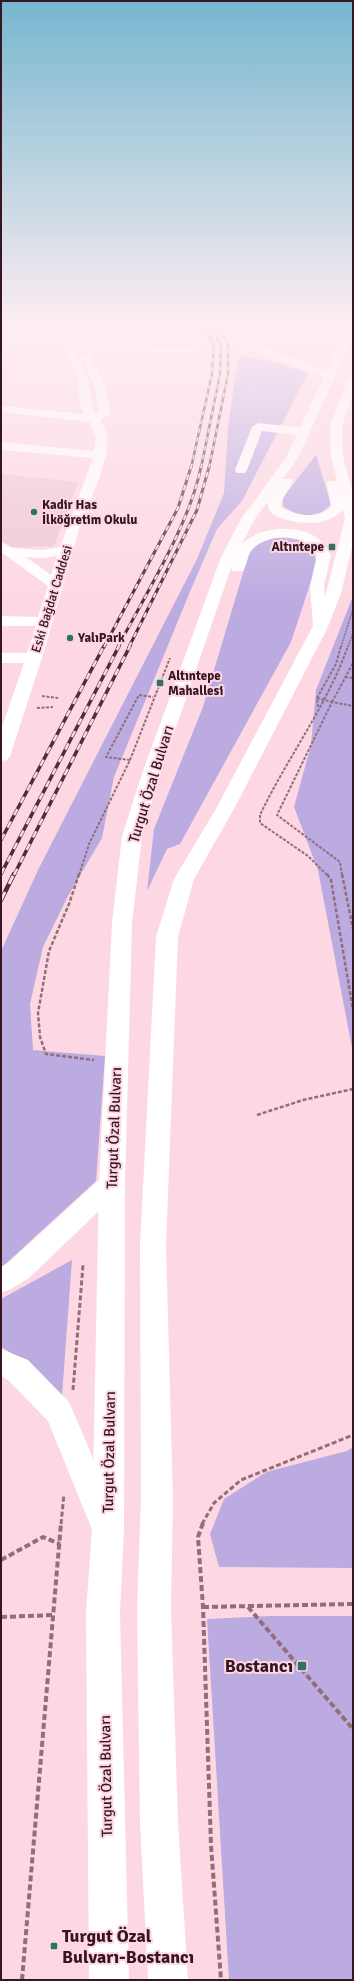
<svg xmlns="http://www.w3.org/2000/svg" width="354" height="1981" font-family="Signika,sans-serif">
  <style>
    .built { fill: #eec7d3 }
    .green { fill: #bbabe1 }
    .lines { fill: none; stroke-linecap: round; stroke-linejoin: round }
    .path-far4 { stroke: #916e7a; stroke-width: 1.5; stroke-dasharray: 2 1; stroke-linecap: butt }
    .path-far3 { stroke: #916e7a; stroke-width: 2; stroke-dasharray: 3 1.5; stroke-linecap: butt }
    .path-far2 { stroke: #916e7a; stroke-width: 2.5; stroke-dasharray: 4 2; stroke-linecap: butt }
    .path-far1 { stroke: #916e7a; stroke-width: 3; stroke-dasharray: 5 2.5; stroke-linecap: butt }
    .path { stroke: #916e7a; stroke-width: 4; stroke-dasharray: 6 3; stroke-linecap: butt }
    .minor { fill: #fff; fill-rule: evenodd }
    .major { fill: #fff; fill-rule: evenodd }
    .highway { fill: #fff; fill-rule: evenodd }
    .rail-far3-casing { stroke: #4f2d39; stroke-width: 2.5 }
    .rail-far2-casing { stroke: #4f2d39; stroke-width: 3 }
    .rail-far1-casing { stroke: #4f2d39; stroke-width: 3.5 }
    .rail-casing { stroke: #4f2d39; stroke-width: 4.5 }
    .rail-far3 { stroke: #fdd8e3; stroke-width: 1.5; stroke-dasharray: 4.5; stroke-linecap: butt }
    .rail-far2 { stroke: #fdd8e3; stroke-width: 2; stroke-dasharray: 5.5; stroke-linecap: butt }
    .rail-far1 { stroke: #fdd8e3; stroke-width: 2.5; stroke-dasharray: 7; stroke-linecap: butt }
    .rail { stroke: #fdd8e3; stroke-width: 3; stroke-dasharray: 9; stroke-linecap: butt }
    .poi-dot { fill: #307366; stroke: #fdd8e3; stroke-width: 1.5 }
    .labels { text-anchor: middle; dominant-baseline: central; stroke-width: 4; stroke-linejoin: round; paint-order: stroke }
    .far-poi-label { font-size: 13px; font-weight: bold; fill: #371622; stroke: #fdd8e3; text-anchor: start }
    .far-street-label { font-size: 13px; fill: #371622; stroke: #fdd8e3 }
    .street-label { font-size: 15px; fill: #371622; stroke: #fdd8e3 }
    .near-poi-label { font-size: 18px; font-weight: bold; fill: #371622; stroke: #fdd8e3; text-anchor: end }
  </style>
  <rect width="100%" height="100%" fill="#fdd8e3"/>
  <path class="built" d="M1,474L78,482L54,546L12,547L1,541Z"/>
  <g class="green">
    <path d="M240,355L270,361L308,373L242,501L217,529L189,594L114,777L102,838L68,896L43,947L30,1004L33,1050L105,1056L96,1181L1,1268V951L39,868L197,559L224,493L228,428L235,377Z"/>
    <path d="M316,455L331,504C318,520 298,517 283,506V497Z"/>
    <path d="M278,537C300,538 311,540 317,563L291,642L180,844L167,849L147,891L154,829L203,707L249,553C257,543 265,539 278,537Z"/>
    <path d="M353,596V1053L318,870L294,807L311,745L316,690Z"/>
    <path d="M72,1260L62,1396L22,1360L1,1347V1299Z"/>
    <path d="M353,1447V1568L219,1567L210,1534L224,1499L266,1472L347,1451Z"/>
    <path d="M271,1616H353V1980H229L207,1619Z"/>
  </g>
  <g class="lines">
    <g class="path-far4">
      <path d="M341,647L353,609"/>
      <path d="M348,647L353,633"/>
    </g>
    <g class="path-far3">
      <path d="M345,677L353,678"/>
      <path d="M42,696L58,698"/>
      <path d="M317,698L332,702"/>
      <path d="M332,702L353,663"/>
      <path d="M318,707L317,698L336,664L341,646"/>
      <path d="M37,708L53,707"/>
      <path d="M130,760L106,757L139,695L153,697"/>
      <path d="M79,875L89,844L130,760L170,658"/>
      <path d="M327,875L308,856L260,823V815C287,758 327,706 348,646"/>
      <path d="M342,875L340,862L277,815L332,702L353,706"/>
    </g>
    <g class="path-far2">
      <path d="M79,874L69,904L49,951L38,1013L40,1037L46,1054L94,1060"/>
      <path d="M327,874L331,880L353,1010"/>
      <path d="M342,874L353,929"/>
      <path d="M257,1115L303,1100L353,1089"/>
    </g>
    <g class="path-far1">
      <path d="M73,1390L83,1265"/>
      <path d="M61,1524L64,1494"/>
      <path d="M202,1524L214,1503L241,1480L353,1435"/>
    </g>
    <g class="path">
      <path d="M203,1523L198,1537L203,1607L211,1845L221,1980"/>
      <path d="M1,1560L43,1537L60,1544"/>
      <path d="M203,1607L353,1604"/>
      <path d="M248,1607L353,1729"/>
      <path d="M1,1617L54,1615"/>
      <path d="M22,1980L61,1523"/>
    </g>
    <g class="minor">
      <path d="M48,325H58L72,346H137L135,325H145L147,346L195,347L200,350L195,353L76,352L88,378L93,409L96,413L99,412L94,384L81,357L82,355H90L104,384L111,413L101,420L108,437L106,455L99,479L79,530L42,658L10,756L7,760L1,761V730L24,663H1V653H27L36,626H1V616L38,617L48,586L1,552V542L13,548L43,550L60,547L93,458L1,450V442L94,451L96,437L90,422L1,412V406L85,414C77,405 81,389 77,378C72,359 59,341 48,325ZM57,556L51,575L26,557L43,558Z"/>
      <path d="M73,325H83L86,329L79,339H71L70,337L76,329Z"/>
      <path d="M257,325H268L252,341L254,344L335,374L336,376L331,379L327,378L246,348L241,341Z"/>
      <path d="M258,423L305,428L311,432L305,436L262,431L247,470L245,473H237L235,470L252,427Z"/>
    </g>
    <g class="major">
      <path d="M112,1173L121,1176L125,1183L121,1190L29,1278L11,1289L1,1293V1267L9,1262L103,1176Z"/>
      <path d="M1,1349L28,1360L69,1402L120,1521L115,1532L104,1537L93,1532L48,1421L8,1380L1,1376Z"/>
    </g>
    <path class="highway" d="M348,325H353V336L298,458L283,479H291L293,482L281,502L282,508C297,516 317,519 331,507L327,484L328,481H337L331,456L330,426L348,379L353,376V394L342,426L343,456L353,495V543L341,593L327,629L235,807L194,879L178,937L166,1245L173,1500L171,1609L178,1822L188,1980H148L140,1822L137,1609L141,1500L140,1245L156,937L174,879L217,807L313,626L310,586L317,555C313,550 310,545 304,542C289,534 262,536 251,551C247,557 247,565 243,571H233L231,568L161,771L142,836L132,923L125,1183L124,1530L120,1612L129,1980H89L86,1612L92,1530L99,1183L112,923L122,836L143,771L221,557L241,519L286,458ZM275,491L267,502C268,505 269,509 270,511C273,515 279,517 284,519C303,525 328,526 343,510L345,518L325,597L324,586L331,555C328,550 324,544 320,540C300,523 258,526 241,545L255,519Z"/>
    <defs>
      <g id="rail-far3">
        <path d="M191,468L212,374L214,344L201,325"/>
        <path d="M201,468L220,374L221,344L209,325"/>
        <path d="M209,468L228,374V344L217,325"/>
      </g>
      <g id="rail-far2">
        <path d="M104,647L178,508L191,467"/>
        <path d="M118,647C146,593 189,526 201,467"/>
        <path d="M129,647L197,510L209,467"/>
      </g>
      <g id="rail-far1">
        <path d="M1,840L104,646"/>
        <path d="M1,874L119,646"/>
        <path d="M14,875L130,646"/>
      </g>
      <path id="rail" d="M1,900L14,874"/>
    </defs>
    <use href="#rail-far3" class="rail-far3-casing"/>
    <use href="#rail-far2" class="rail-far2-casing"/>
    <use href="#rail-far1" class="rail-far1-casing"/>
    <use href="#rail" class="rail-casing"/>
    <use href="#rail-far3" class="rail-far3"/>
    <use href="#rail-far2" class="rail-far2"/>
    <use href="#rail-far1" class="rail-far1"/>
    <use href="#rail" class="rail"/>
  </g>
  <linearGradient id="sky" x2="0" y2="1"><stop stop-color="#75b7cf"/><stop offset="0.54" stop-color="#feedf2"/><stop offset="1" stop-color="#feedf2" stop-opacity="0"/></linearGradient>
  <rect width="354" height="602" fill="url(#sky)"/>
  <g class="poi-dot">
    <circle cx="34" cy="512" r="4"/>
    <rect x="328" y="543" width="8" height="8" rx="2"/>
    <circle cx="70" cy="638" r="4"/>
    <rect x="156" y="679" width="8" height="8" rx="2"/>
    <rect x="297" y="1661" width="10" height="10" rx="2"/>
    <rect x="50" y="1942" width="8" height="8" rx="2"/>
  </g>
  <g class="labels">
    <g class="far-poi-label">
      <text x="42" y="505">Kadir Has<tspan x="42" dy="15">İlköğretim Okulu</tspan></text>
      <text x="324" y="547" text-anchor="end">Altıntepe</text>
      <text x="78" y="638">YalıPark</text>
      <text x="168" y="676">Altıntepe<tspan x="168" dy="15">Mahallesi</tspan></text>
    </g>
    <g class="far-street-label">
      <text transform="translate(52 599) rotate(-73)">Eski Bağdat Caddesi</text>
    </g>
    <g class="street-label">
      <text transform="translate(151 784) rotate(-73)">Turgut Özal Bulvarı</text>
      <text transform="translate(114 1128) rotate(-88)">Turgut Özal Bulvarı</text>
      <text transform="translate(109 1452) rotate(-89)">Turgut Özal Bulvarı</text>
      <text transform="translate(106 1776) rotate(-91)">Turgut Özal Bulvarı</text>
    </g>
    <g class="near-poi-label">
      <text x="293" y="1666">Bostancı</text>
      <text x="62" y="1936" text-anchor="start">Turgut Özal<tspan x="62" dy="21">Bulvarı-Bostancı</tspan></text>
    </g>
  </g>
  <rect width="354" height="1981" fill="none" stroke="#371622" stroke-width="4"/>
</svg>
